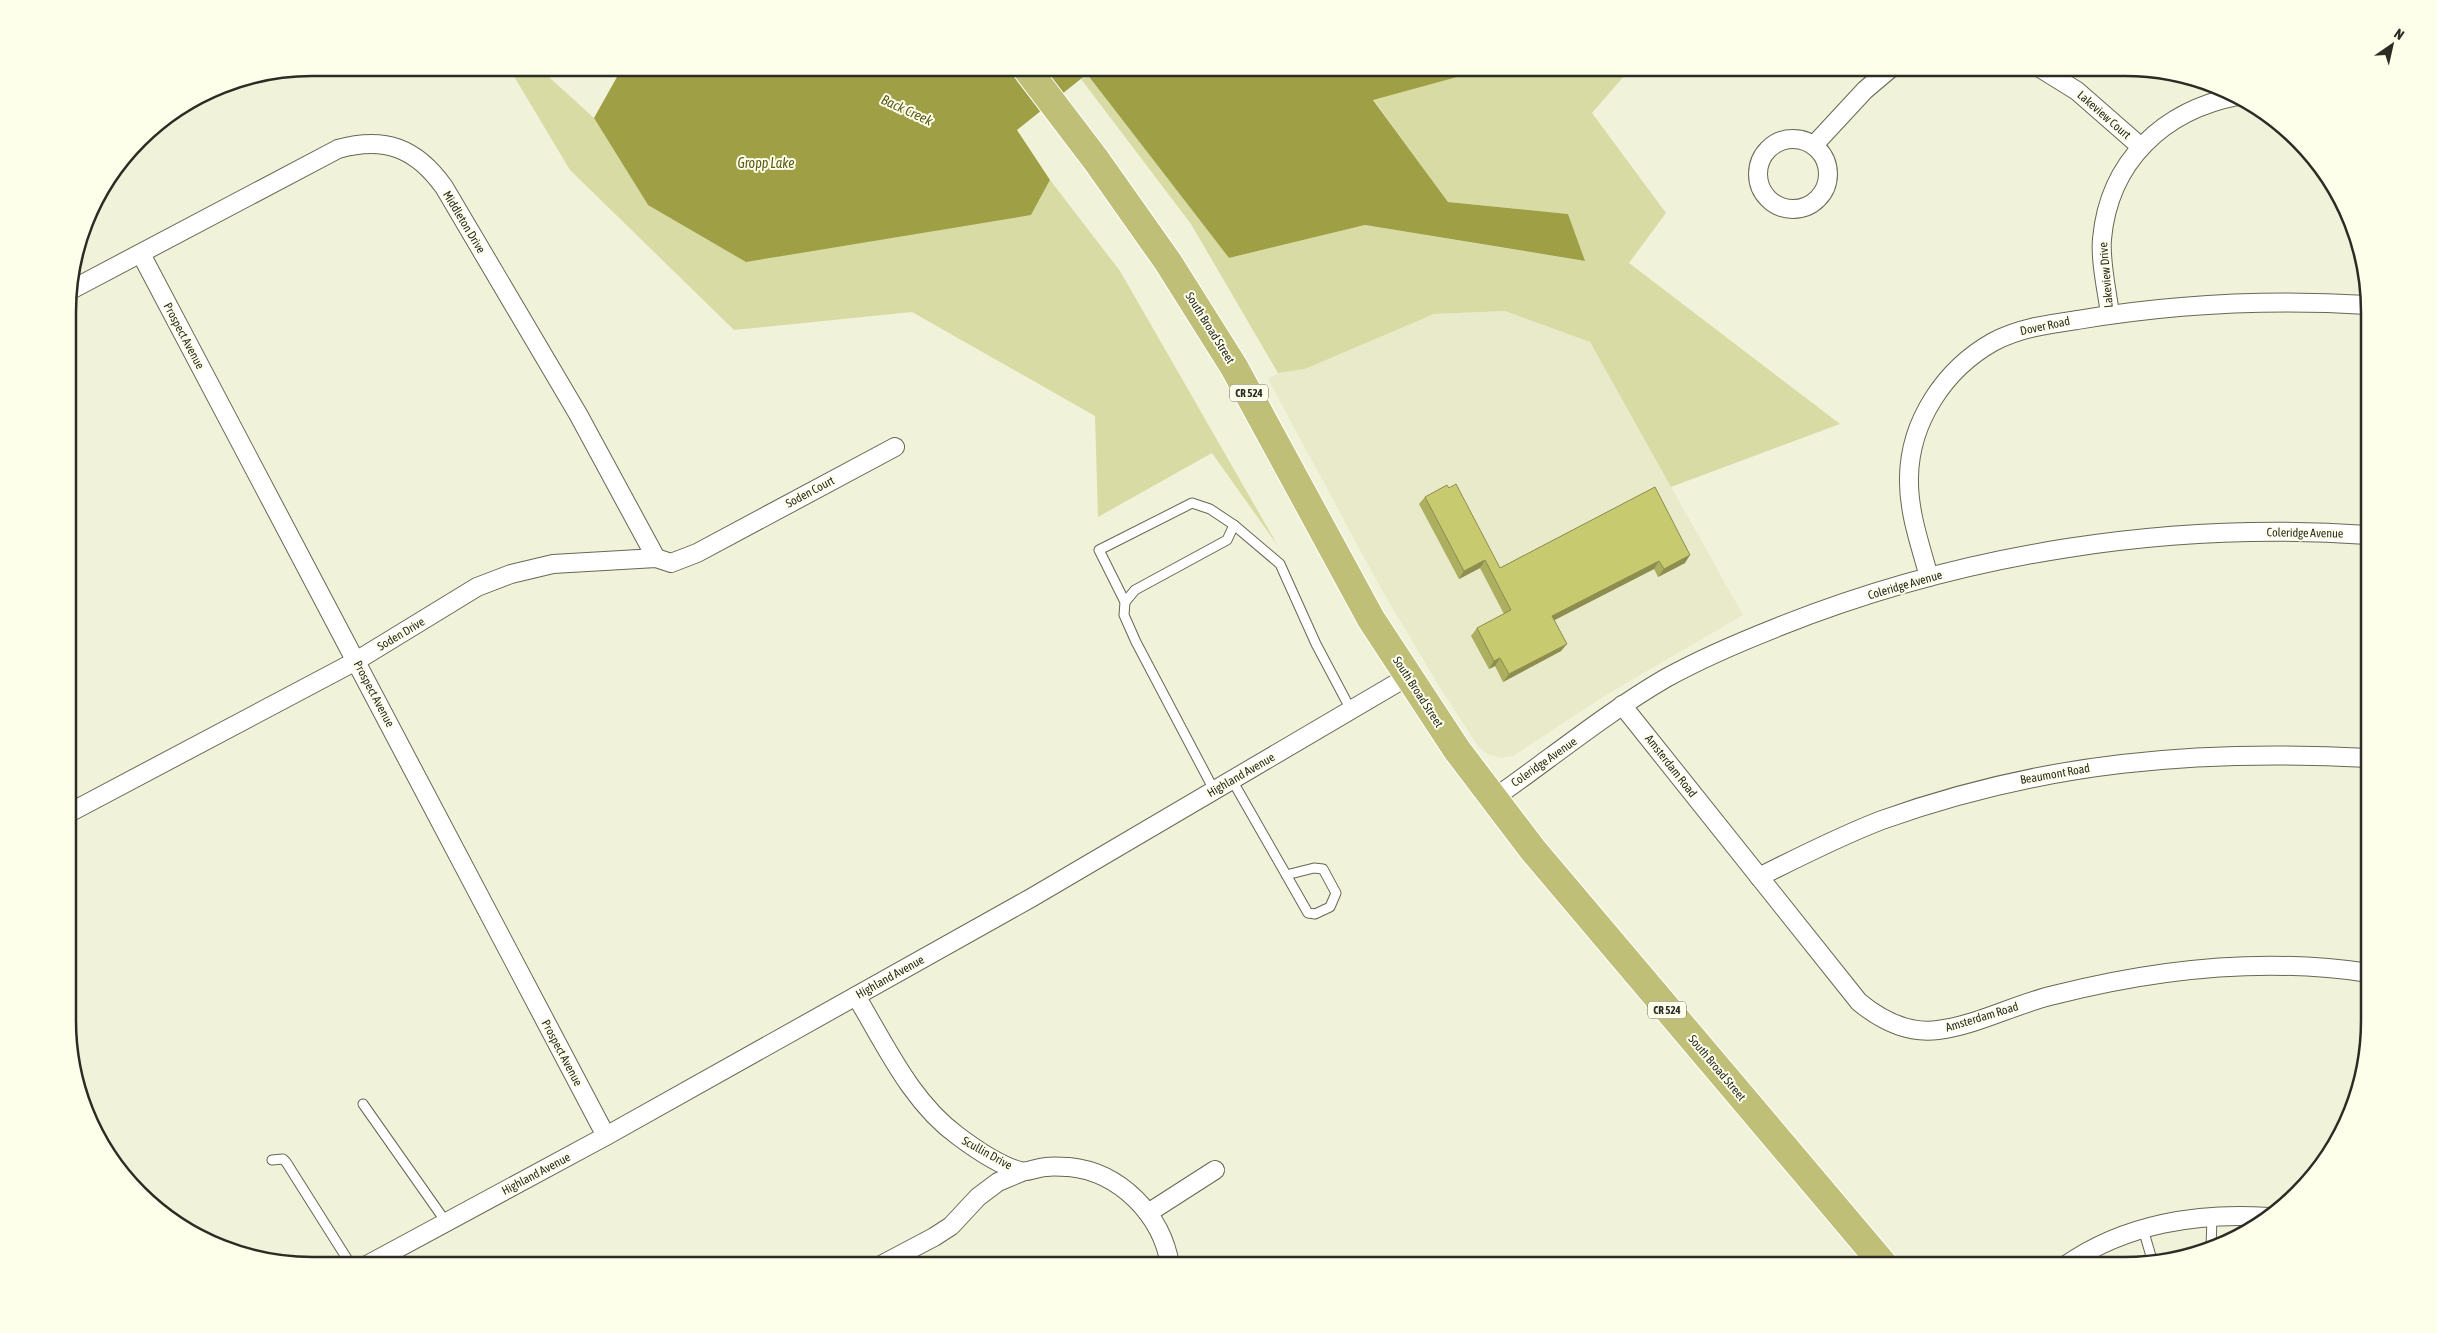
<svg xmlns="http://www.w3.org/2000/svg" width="2437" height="1333" font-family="'Asap Condensed',sans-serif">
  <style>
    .built { fill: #e9eaca }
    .green { fill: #d9dba5 }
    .water { fill: #9fa045 }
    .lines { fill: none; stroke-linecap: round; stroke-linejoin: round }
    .lane-casing { stroke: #676853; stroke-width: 11 }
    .street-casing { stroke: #676853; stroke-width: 20 }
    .primary-casing { stroke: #fff; stroke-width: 30 }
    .lane { stroke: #fff; stroke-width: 9 }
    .street { stroke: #fff; stroke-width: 18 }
    .primary { stroke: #bfbf78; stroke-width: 28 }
    .wall { fill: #acae60 }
    .shaded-wall { fill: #8c8d4e }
    .building { fill: #c8ca70; stroke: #8c8d4e }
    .labels { text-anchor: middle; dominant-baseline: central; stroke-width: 4; stroke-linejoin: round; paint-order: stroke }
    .shield { fill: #feffeb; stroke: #6a6b5f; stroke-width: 1 }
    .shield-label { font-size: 11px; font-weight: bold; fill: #2b2c23 }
    .street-label { font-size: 12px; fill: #2b2c23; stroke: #feffeb }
    .water-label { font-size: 14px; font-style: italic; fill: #5a5b19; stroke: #feffeb }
    .rim { fill: none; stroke: #2b2c23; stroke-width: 2.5 }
  </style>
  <rect width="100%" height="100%" fill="#f1f2da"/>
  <path class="built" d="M1505,311L1590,342L1743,615L1606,695L1513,756L1501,758L1488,754L1479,748L1436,681L1379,585L1268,379L1278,373L1305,369L1434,314Z"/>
  <g class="green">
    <path d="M509,68H539L594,118L648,205L1031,215L1050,180L1120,271L1278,546L1212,453L1098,517L1095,416L912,312L734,330L570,170Z"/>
    <path d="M1490,68H1631L1592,113L1666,213L1629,263L1840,424L1671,487L1590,342L1505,311L1434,314L1305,369L1278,373L1191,224L1081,79L1087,74L1229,258L1365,225L1584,261L1568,214L1448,202L1373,99Z"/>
  </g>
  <path class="water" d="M622,68H1490L1373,100L1448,202L1568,214L1585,261L1365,225L1229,258L1087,74L1017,130L1050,180L1031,215L746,262L648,205L594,118Z"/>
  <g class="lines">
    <defs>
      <g id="lane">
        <path d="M1125,602L1135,590L1227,540L1234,525"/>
        <path d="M1232,780L1308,913L1315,914L1330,907L1336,893L1323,869L1314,868L1286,875"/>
        <path d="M1214,790L1136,642L1124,615L1125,602L1099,550L1192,503L1210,509L1234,525L1280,564L1316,644L1351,710"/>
        <path d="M363,1104L446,1222"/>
        <path d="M272,1160L283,1159L286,1162L351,1265"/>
        <path d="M2143,1229L2153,1263"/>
        <path d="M2211,1249L2212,1216"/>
      </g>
      <g id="street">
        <path d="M2040,68L2077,91L2141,147"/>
        <circle cx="1793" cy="174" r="35"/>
        <path d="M1814,145L1865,90L1891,68"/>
        <path d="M141,254L606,1136"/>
        <path d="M69,291L338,149C385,136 416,148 444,187L578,414L656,558"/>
        <path d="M2110,314C2107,291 2100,261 2102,239C2109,161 2164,110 2238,96"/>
        <path d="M1929,577C1920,544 1908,511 1909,477C1910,421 1945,369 1993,342C2019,328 2049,324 2077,320C2172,304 2271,299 2368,305"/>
        <path d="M1622,705L1859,1002C1882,1021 1908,1034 1938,1030C1978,1025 2015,1004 2054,995C2156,969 2265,957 2369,973"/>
        <path d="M1493,799C1550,759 1606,713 1666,678C1702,658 1740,642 1778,627C1963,553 2169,521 2368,535"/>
        <path d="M69,813L356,661L477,587L511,574L553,564L656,558L671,563L697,553L895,447"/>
        <path d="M1759,877C1799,857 1840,836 1882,820C2044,762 2198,749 2369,758"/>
        <path d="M856,996C885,1044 911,1102 958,1136C974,1148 1001,1166 1020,1171C1028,1173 1038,1167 1046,1167C1053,1166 1062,1167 1069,1167C1120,1172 1162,1215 1170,1265"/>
        <path d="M1148,1213L1215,1170"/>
        <path d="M367,1265L606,1136L1031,898L1407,677"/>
        <path d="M881,1265L934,1237L951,1226L978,1197L998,1182L1022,1172"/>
        <path d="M2066,1265C2125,1224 2198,1212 2269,1217"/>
      </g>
      <path id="primary" d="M1026,68L1096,160L1168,262L1234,367L1371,619L1457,750L1533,850L1884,1265"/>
    </defs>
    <use href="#lane" class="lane-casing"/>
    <use href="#street" class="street-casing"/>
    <use href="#primary" class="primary-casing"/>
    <use href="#lane" class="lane"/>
    <use href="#street" class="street"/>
    <use href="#primary" class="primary"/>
  </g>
  <path class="wall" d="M1655,487L1685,563L1658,577L1654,569L1554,620L1561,651L1503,682L1495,666L1489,669L1471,636L1477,628L1504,614L1480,568L1459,579L1419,504L1425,497L1500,568Z"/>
  <g class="shaded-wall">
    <path d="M1690,555L1685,563L1658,577L1664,569Z"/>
    <path d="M1485,560L1480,568L1459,579L1464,571Z"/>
    <path d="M1659,561L1654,569L1547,624L1552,616Z"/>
    <path d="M1567,644L1561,651L1503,682L1509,674Z"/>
    <path d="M1500,658L1495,666L1489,669L1494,661Z"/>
  </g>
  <path class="building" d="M1456,484L1500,568L1655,487L1690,555L1664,569L1659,561L1552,616L1567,644L1509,674L1500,658L1494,661L1477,628L1511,610L1485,560L1464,571L1425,497L1447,485L1449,488Z"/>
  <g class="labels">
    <g class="shield">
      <rect x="1230" y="384.5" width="38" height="17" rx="4"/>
      <rect x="1648" y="1001.5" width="38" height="17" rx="4"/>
    </g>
    <g class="shield-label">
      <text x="1249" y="393">CR 524</text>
      <text x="1667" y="1010">CR 524</text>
    </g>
    <g class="street-label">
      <text transform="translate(2104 115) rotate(41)">Lakeview Court</text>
      <text transform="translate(464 222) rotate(59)">Middleton Drive</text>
      <text transform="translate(2106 275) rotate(-95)">Lakeview Drive</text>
      <text transform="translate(2045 326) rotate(-12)">Dover Road</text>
      <text transform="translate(1210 328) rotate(58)">South Broad Street</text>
      <text transform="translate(184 336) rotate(62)">Prospect Avenue</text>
      <text transform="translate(810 492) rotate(-28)">Soden Court</text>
      <text transform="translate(2305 533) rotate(1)">Coleridge Avenue</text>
      <text transform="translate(1905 585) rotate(-16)">Coleridge Avenue</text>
      <text transform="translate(401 634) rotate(-31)">Soden Drive</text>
      <text transform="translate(1418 692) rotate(57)">South Broad Street</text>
      <text transform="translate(374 694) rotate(62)">Prospect Avenue</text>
      <text transform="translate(1544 762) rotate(-35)">Coleridge Avenue</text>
      <text transform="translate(1671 766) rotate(52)">Amsterdam Road</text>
      <text transform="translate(2055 774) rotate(-10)">Beaumont Road</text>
      <text transform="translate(1241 775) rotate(-30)">Highland Avenue</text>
      <text transform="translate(890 977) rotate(-29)">Highland Avenue</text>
      <text transform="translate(1982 1017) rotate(-17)">Amsterdam Road</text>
      <text transform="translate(562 1053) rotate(62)">Prospect Avenue</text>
      <text transform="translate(1717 1068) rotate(50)">South Broad Street</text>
      <text transform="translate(987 1153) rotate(29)">Scullin Drive</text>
      <text transform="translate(536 1174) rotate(-28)">Highland Avenue</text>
    </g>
    <g class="water-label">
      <text transform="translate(907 110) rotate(25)">Back Creek</text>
      <text x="766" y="163">Gropp Lake</text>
    </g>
  </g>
  <path d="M0 0H2437V1333H0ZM312 76H2125A236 236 0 0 1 2361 312V1021A236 236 0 0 1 2125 1257H312A236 236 0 0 1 76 1021V312A236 236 0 0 1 312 76Z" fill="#feffeb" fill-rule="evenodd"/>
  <path class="rim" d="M312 76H2125A236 236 0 0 1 2361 312V1021A236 236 0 0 1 2125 1257H312A236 236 0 0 1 76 1021V312A236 236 0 0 1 312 76Z"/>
  <g transform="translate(2392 45) rotate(34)" stroke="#feffeb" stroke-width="4" paint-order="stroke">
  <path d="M0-4L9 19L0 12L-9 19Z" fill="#2b2c23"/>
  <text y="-8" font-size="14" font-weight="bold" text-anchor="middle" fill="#2b2c23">N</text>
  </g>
</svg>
